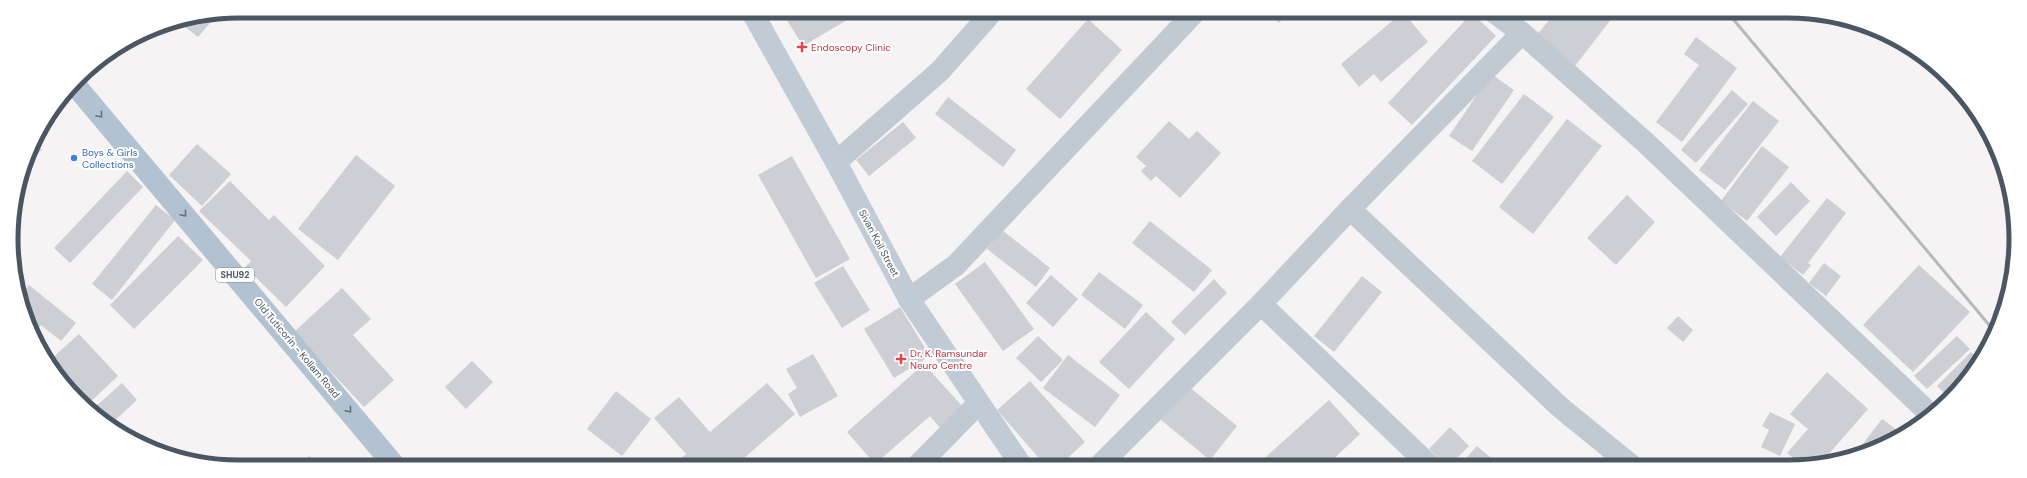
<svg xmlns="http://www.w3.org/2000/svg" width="2027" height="478" font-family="'DM Sans',sans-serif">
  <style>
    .building { fill: #cdcfd5 }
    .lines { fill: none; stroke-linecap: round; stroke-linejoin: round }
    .street { stroke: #c1cad2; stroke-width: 22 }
    .secondary { stroke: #c1cbd6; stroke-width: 22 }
    .primary { stroke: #b3c2d1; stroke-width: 22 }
    .rail { stroke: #b5b8bd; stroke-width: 3 }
    .oneway { stroke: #64717d }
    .health-dot { fill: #e0444e; stroke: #fff; stroke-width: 1.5 }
    .shop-dot { fill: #3f7fe0; stroke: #fff; stroke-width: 1.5 }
    .labels { text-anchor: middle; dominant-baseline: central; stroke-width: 4; stroke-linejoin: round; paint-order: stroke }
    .shield { fill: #fff; stroke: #808990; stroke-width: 1 }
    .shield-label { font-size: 9px; font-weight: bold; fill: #4a5661 }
    .health-label { font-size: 10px; fill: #be3a42; stroke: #fff; text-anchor: start }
    .shop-label { font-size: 10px; fill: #366cbe; stroke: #fff; text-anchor: start }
    .street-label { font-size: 10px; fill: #4a5661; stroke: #fff }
    .rim { fill: none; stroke: #4a5661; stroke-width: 5 }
  </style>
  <rect width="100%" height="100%" fill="#f5f3f3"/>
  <g class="building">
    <path d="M782,12H843L847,20L803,46Z"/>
    <path d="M1267,12H1288L1279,23Z"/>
    <path d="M1403,12L1428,42L1381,82L1374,74L1359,87L1341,64Z"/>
    <path d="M1472,13L1496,36L1412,125L1388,103Z"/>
    <path d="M1555,13H1616L1575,66L1536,36Z"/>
    <path d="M217,15L198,37L180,23L205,18Z"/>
    <path d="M1088,19L1122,50L1060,119L1026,89Z"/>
    <path d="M1696,37L1737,68L1682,142L1656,122L1699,65L1684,54Z"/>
    <path d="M1491,74L1514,90L1472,151L1449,136Z"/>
    <path d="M1732,90L1748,104L1696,163L1681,150Z"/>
    <path d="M1524,94L1554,117L1502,184L1472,161Z"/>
    <path d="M948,97L1016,150L1003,167L935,114Z"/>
    <path d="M1753,101L1779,121L1725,190L1699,170Z"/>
    <path d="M1567,119L1602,146L1533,234L1499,207Z"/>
    <path d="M1169,121L1189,139L1197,131L1221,153L1180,198L1156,176L1151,181L1141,171L1146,166L1136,157Z"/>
    <path d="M903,122L916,138L869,176L856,160Z"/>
    <path d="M34,141L42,150L28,161L31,152Z"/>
    <path d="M197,144L231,174L202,206L169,175Z"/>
    <path d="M1762,146L1789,167L1747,221L1721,201Z"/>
    <path d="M356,155L395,186L338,260L298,229Z"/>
    <path d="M792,156L850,259L816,278L758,175Z"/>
    <path d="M127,171L143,187L70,263L54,248Z"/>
    <path d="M230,181L269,220L274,215L325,266L286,307L245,267L251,261L199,211Z"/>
    <path d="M1791,182L1810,201L1776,236L1757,217Z"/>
    <path d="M1627,195L1655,222L1616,265L1587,238Z"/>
    <path d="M1827,198L1846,213L1808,263L1811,265L1803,275L1780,257Z"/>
    <path d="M156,205L175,220L112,300L92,284Z"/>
    <path d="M1150,221L1212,270L1194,292L1132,243Z"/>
    <path d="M1002,230L1050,268L1036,287L987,249Z"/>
    <path d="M178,236L203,260L134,329L110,305Z"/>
    <path d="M985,262L1034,329L1003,351L955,284Z"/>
    <path d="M1824,263L1841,276L1826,296L1809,283Z"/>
    <path d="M1919,265L1970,312L1913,372L1863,325Z"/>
    <path d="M843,266L870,310L842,328L814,283Z"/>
    <path d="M1099,272L1143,305L1125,329L1081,295Z"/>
    <path d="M1051,275L1078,299L1053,327L1026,303Z"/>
    <path d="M1362,276L1382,292L1334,352L1314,336Z"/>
    <path d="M1214,279L1227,293L1185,335L1171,322Z"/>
    <path d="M29,285L76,323L61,341L41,325L34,333L23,312L21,295Z"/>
    <path d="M342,288L371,319L353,335L394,380L364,407L294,332Z"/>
    <path d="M900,307L930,356L894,378L864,329Z"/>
    <path d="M1146,312L1175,339L1129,389L1099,362Z"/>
    <path d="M1678,316L1693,330L1683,342L1667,328Z"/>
    <path d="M79,334L118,376L88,404L58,378L49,361Z"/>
    <path d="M1038,336L1063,360L1041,382L1016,358Z"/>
    <path d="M1957,336L1970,349L1927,389L1914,376Z"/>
    <path d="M1971,352L1978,360L1950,399L1937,386Z"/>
    <path d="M813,354L838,396L800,417L788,394L797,388L786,369Z"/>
    <path d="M1068,355L1120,395L1095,427L1043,388Z"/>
    <path d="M472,361L493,382L466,409L445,387Z"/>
    <path d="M924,364L963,407L940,428L930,416L875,464L847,432Z"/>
    <path d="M1827,372L1868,409L1828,455L1834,460L1818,465H1802L1787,453L1808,429L1790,414Z"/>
    <path d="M1030,381L1085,442L1060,465H1045L997,410Z"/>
    <path d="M122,383L137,400L111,424L93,409Z"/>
    <path d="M767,383L795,414L736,465H673L686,454L654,418L679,397L710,432Z"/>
    <path d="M1188,386L1237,426L1210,460L1161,420Z"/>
    <path d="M616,391L651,419L622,456L587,429Z"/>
    <path d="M1329,400L1360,434L1327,465H1257Z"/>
    <path d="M1770,412L1795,424L1780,456L1761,447L1769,430L1762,426Z"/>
    <path d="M1882,419L1902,434L1889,444L1855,454Z"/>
    <path d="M1450,427L1469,446L1450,465H1445L1429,449Z"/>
    <path d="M1477,446L1499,465H1460Z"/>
    <path d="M309,456L318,465H299Z"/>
    <path d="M640,457L646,465H631Z"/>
  </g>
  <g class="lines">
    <g class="street">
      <path d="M1495,13L1522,33L1646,143L1930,414"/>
      <path d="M836,162L940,71L992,12"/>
      <path d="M1350,209L1561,408L1631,465"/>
      <path d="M909,299L956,265L1195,12"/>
      <path d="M1261,304L1429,465"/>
      <path d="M918,465L979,403"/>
      <path d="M1100,465L1261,304L1350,209L1522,33"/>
    </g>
    <path class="secondary" d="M752,12L836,162L909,299L1021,465"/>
    <path class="primary" d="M75,85L394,465"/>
    <path class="rail" d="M1728,13L1995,332"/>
  </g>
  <defs><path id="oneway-chevron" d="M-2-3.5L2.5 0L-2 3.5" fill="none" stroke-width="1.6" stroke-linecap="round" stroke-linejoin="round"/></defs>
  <g class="oneway">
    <use href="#oneway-chevron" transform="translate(100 115) rotate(50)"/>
    <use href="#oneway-chevron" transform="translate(184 214) rotate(50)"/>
    <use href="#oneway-chevron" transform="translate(349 410) rotate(50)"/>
  </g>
  <g class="health-dot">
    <path d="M800 41h4v4h4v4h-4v4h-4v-4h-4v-4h4z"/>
    <path d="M899 353h4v4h4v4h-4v4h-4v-4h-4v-4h4z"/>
  </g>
  <circle class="shop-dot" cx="74" cy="158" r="4"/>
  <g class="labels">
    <rect class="shield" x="216" y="268" width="38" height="14" rx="3"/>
    <g class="shield-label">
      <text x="235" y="275">SHU92</text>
    </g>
    <g class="health-label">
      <text x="811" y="47">Endoscopy Clinic</text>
      <text x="910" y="353">Dr. K. Ramsundar<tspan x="910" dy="12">Neuro Centre</tspan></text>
    </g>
    <g class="shop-label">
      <text x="82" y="152">Boys &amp; Girls<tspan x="82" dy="12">Collections</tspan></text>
    </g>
    <g class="street-label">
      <text transform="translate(879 243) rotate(62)">Sivan Koil Street</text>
      <text transform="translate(297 348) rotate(50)">Old Tuticorin - Kollam Road</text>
    </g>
  </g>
  <path d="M0 0H2027V478H0ZM239 18H1788A221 221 0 0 1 2009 239V239A221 221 0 0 1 1788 460H239A221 221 0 0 1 18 239V239A221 221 0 0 1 239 18Z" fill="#fff" fill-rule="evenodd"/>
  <path class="rim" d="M239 18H1788A221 221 0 0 1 2009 239V239A221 221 0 0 1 1788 460H239A221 221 0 0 1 18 239V239A221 221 0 0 1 239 18Z"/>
</svg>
